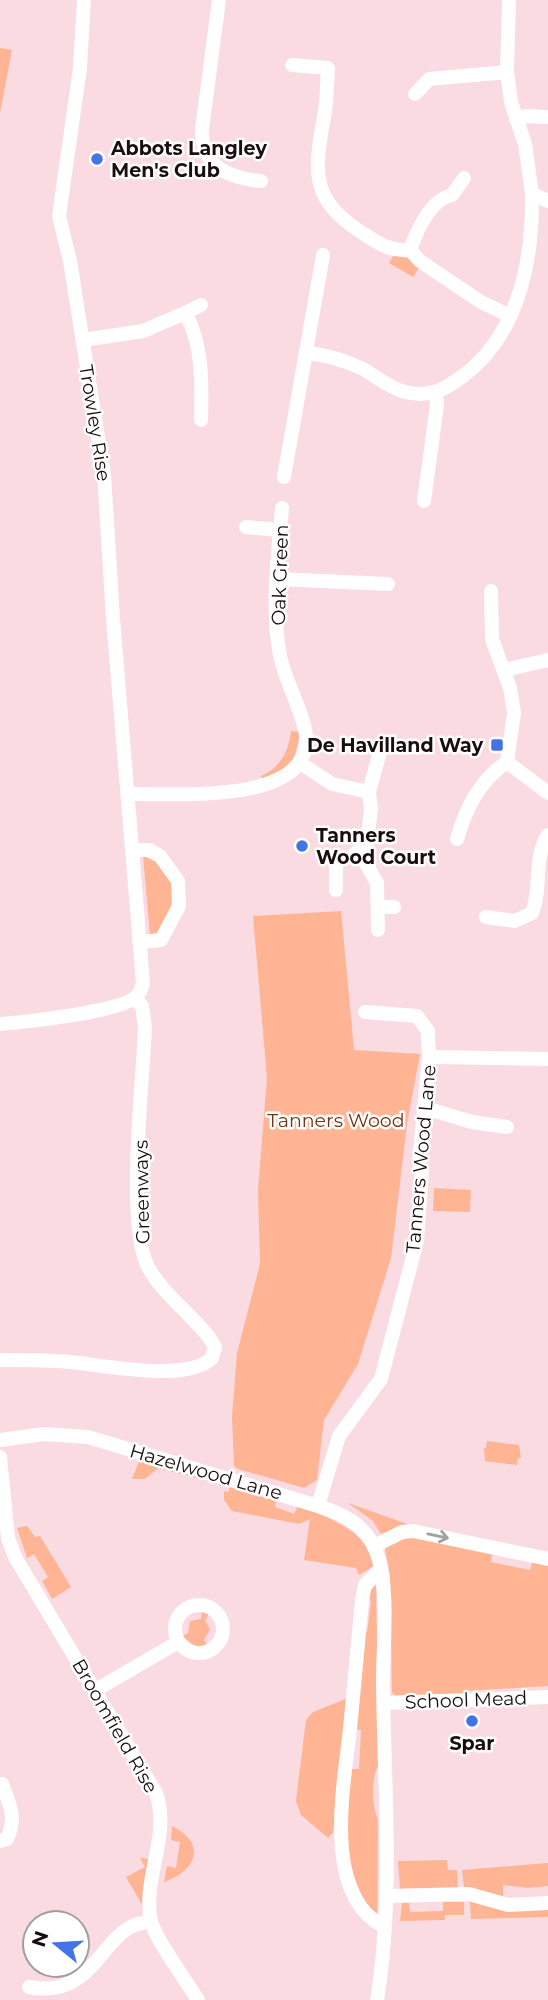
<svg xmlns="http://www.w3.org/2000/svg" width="548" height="2000" font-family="Montserrat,sans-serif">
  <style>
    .green { fill: #ffb493 }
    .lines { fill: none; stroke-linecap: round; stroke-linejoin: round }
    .minor { stroke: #fff; stroke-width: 14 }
    .oneway { stroke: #a39e9f }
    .poi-dot { fill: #4174e5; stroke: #fff; stroke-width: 2.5 }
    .labels { text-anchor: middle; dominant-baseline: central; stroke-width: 5; stroke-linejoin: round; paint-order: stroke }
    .poi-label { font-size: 19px; font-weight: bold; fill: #190d10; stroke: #fff; text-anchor: start }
    .street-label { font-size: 19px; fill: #190d10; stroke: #fff }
    .park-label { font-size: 19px; fill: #713517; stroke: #fff }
  </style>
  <rect width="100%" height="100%" fill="#fadbe1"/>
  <g class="green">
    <path d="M0,48L12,50L0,113Z"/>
    <path d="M395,253H402L420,266L413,277L389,263Z"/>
    <path d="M291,731L301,732L292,765L262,779L261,776C280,768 289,751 291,731Z"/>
    <path d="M143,856C187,871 176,903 158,935H150Z"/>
    <path d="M341,911L354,1050L420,1054L407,1124L391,1258L358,1364L324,1420L317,1480L304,1488L238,1469L234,1466L232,1417L237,1353L260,1264L258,1190L267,1078L253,916Z"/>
    <path d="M434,1188L471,1190L470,1212L433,1211Z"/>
    <path d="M487,1441L519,1445L521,1458H518L517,1465L485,1461L484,1448H486Z"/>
    <path d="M140,1459L201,1475L200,1479L158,1468L145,1479H132Z"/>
    <path d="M220,1480L277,1498L275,1507L294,1514L298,1506C323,1515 373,1533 374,1566L359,1575L356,1568L304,1560L310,1519L299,1524L232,1511L224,1500V1491L229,1492V1488L219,1485Z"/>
    <path d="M348,1503L410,1525L381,1534L373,1521Z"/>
    <path d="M27,1526L35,1537L40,1536L71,1587L52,1599L42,1581L48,1577L34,1554L27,1558L17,1528Z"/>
    <path d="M408,1537L493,1551L491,1562L530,1570L533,1560L548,1563V1686L465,1691L464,1695L398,1697L392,1693L390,1575L385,1548Z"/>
    <path d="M376,1585L379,1763C371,1779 371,1804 378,1820L377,1915L373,1914C341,1866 345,1824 350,1769H359L361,1730L352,1729L362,1636L367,1632L371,1602L367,1594Z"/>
    <path d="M202,1610L209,1613L205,1621L210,1629L204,1640L208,1646L196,1647L182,1636L188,1633L190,1621L201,1619Z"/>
    <path d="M348,1698L333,1833L328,1838L301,1815L296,1801L306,1720L313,1712Z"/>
    <path d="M172,1826C208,1844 196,1871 164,1882L167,1866L176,1868L180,1842L171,1840Z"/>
    <path d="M140,1858L148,1859L144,1908L126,1877L145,1867Z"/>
    <path d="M447,1860L448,1870H457L458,1888L400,1889L398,1861Z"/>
    <path d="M548,1863V1886L528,1888L503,1885V1897L464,1887L462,1870Z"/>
    <path d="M443,1902H464V1915H445V1920L400,1921L402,1903H409L410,1912L443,1911Z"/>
    <path d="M470,1902L548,1910V1917L471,1919Z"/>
  </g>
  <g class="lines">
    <g class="minor">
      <path d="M219,0L202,129C201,166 228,178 261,181"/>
      <path d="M509,0L507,72L511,102L525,144L532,194L548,201"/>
      <path d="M292,65L328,68C327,86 327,105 323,122C314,175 312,200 361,232C378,243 390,252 410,250L420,261L481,302L510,316"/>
      <path d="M415,94L429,79L507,72"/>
      <path d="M516,120L526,116L548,117"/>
      <path d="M410,250C417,230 430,200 452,195L464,178"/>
      <path d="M185,313L201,305"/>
      <path d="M83,340L143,331L185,313C203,343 202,386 201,420"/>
      <path d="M307,353C328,355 344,360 363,369C377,377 389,388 405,392C430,398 444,390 463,376C519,334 533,260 532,194"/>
      <path d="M284,477L323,255"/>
      <path d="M424,501L437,405L436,394"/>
      <path d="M246,527L280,530"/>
      <path d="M277,579L388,584"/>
      <path d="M491,591L492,639L510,688L514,713L507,762L548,793"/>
      <path d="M504,670L548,660"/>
      <path d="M300,763L332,784L369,792L371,808L367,844L351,857L336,858V890"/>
      <path d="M369,792L380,752"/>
      <path d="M128,794C173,793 310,806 306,737C305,716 285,681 280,656C271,607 278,557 282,508"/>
      <path d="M457,839C466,808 479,781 507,762"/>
      <path d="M132,850H149L160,856L178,881L179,906L161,940L140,942"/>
      <path d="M360,853L377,883L378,930"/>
      <path d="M378,907H394"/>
      <path d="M486,917L515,921L532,913C542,889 533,857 548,835"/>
      <path d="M0,1024C25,1022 119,1012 136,997C140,993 142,988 143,983L113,618L104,475L70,261L59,216L80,68L84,0"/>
      <path d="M429,1057L548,1059"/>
      <path d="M425,1108L472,1122L507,1127"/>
      <path d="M0,1360C23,1360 47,1360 70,1362C103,1365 187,1383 212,1358L215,1347L208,1336C190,1313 162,1293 148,1267C126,1224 143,1082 145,1028L142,1006L135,998"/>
      <path d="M0,1440L44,1434L88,1437L318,1506C343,1514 364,1524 375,1549C390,1582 383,1644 383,1681C384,1787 394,1896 377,2000"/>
      <path d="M0,1457L8,1538L15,1557L156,1793C171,1836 142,1878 151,1921C155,1939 187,1982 198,2000"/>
      <path d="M318,1506L339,1436L381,1379L417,1241L422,1170L419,1162L429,1057L428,1031L417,1016L365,1012"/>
      <path d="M374,1546L402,1532L413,1531L548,1559"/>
      <path d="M381,1568L365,1585L362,1600C358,1643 354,1686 350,1729C344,1785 321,1897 385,1927"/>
      <circle cx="199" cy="1629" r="24"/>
      <path d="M96,1690L178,1642"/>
      <path d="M384,1703L548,1697"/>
      <path d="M0,1841L7,1839C17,1818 10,1805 2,1784"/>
      <path d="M386,1896L469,1894L508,1905L548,1903"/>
      <path d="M29,1987C101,2000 100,1922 151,1922"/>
    </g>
  </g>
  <defs><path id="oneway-shaft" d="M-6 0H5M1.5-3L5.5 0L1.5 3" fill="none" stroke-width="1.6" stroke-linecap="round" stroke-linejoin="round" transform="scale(1.75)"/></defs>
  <use class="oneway" href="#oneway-shaft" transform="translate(438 1536) rotate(12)"/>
  <g class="poi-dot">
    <circle cx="97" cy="159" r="7"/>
    <rect x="490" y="738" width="14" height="14" rx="3.5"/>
    <circle cx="302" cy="846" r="7"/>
    <circle cx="472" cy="1721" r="7"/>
  </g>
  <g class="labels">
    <g class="poi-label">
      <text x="111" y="148">Abbots Langley<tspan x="111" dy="22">Men's Club</tspan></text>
      <text x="483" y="745" text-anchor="end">De Havilland Way</text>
      <text x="316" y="835">Tanners<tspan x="316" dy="22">Wood Court</tspan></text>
      <text x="472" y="1743" text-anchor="middle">Spar</text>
    </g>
    <g class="street-label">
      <text transform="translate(95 423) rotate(81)">Trowley Rise</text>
      <text transform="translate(280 575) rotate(-88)">Oak Green</text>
      <text transform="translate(421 1159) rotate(-85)">Tanners Wood Lane</text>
      <text transform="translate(142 1192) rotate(-91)">Greenways</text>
      <text transform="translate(206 1472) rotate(16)">Hazelwood Lane</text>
      <text transform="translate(466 1700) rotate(-2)">School Mead</text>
      <text transform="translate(115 1726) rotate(60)">Broomfield Rise</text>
    </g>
    <g class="park-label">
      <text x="336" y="1120">Tanners Wood</text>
    </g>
  </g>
  <g transform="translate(56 1944) rotate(288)"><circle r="33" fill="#ffffff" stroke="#a39e9f" stroke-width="2"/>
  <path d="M0-5L12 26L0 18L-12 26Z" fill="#4174e5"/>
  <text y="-10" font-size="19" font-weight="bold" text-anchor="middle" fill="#190d10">N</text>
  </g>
</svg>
